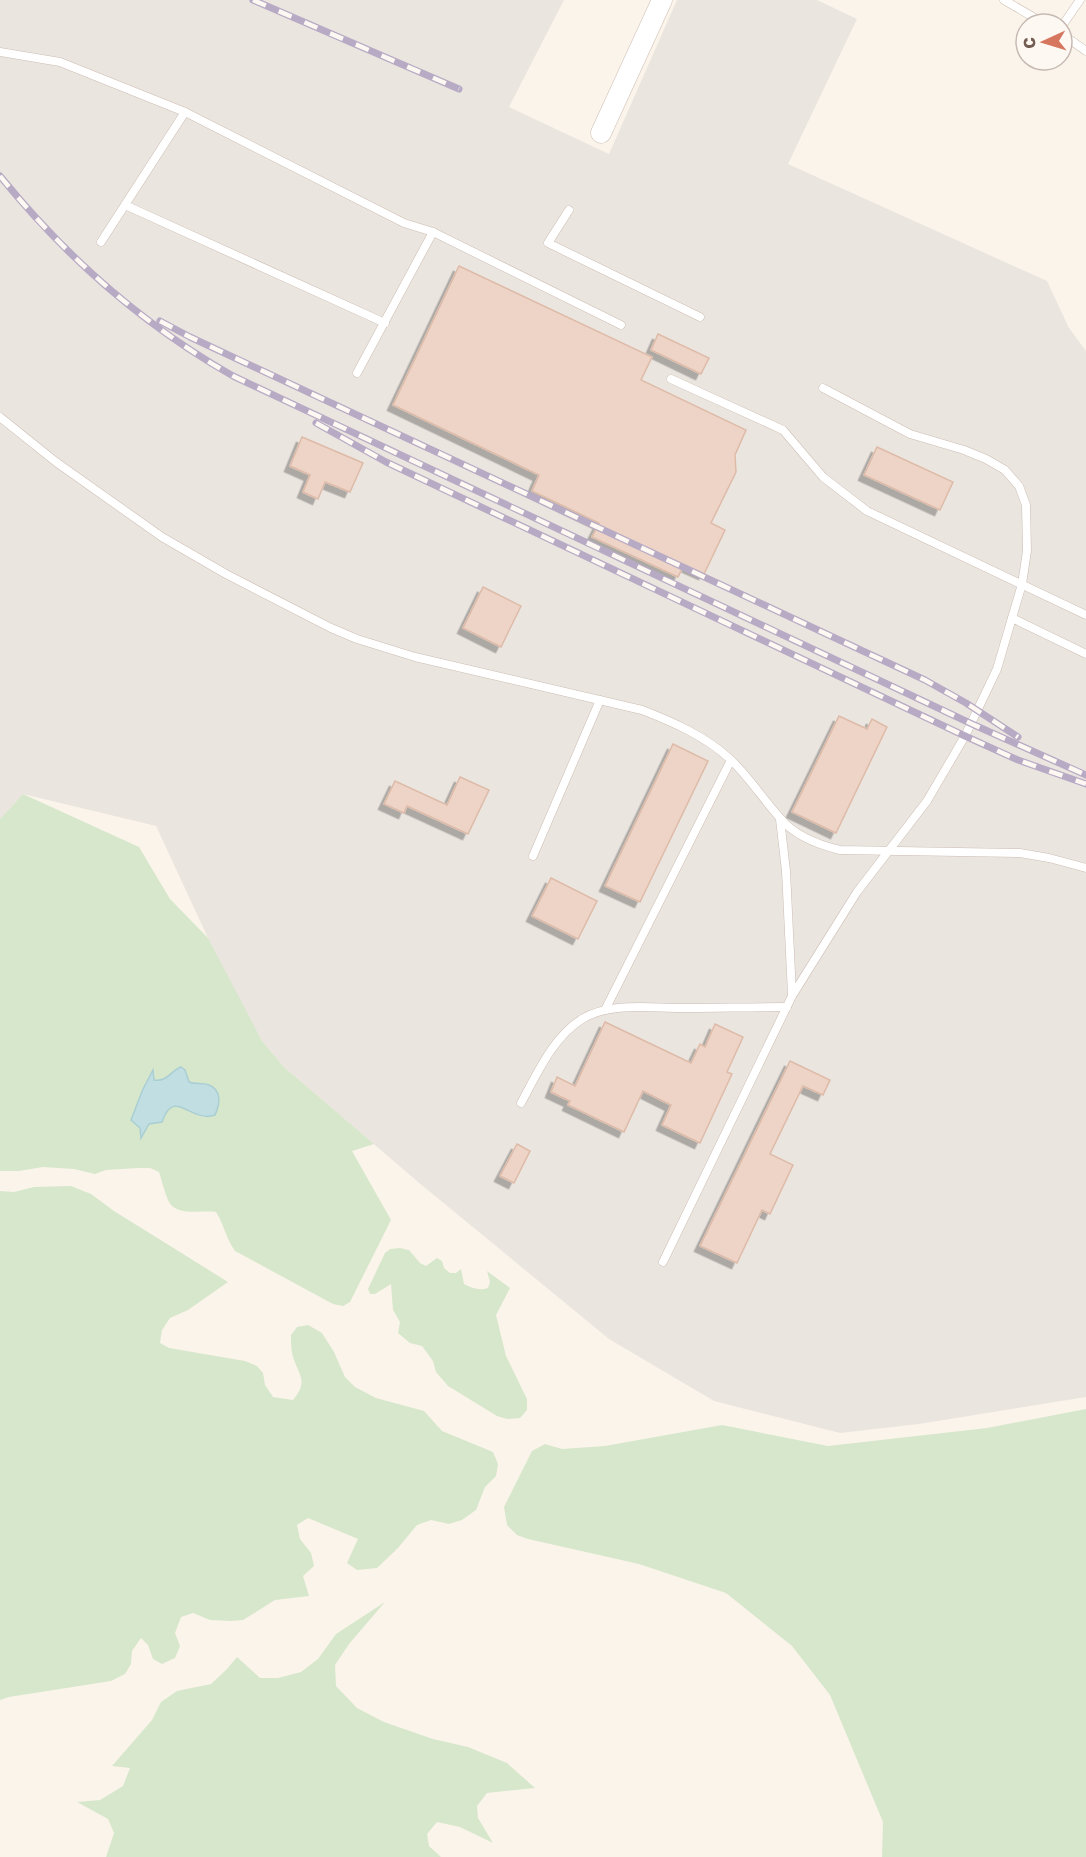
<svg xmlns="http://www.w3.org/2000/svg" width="1086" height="1857" font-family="'Golos Text',sans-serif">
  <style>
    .industrial { fill: #ebe5e0 }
    .green { fill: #d7e7cb; fill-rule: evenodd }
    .water { fill: #c1dfe3; stroke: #a9ced3; stroke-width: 1.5 }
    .building { fill: #edd4c6; stroke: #debba8; stroke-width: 1.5; filter: url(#shadow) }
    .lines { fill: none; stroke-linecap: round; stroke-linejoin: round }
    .service-casing { stroke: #ccbdb2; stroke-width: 9 }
    .tertiary-casing { stroke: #ccbdb2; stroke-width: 21 }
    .service { stroke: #fff; stroke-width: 8 }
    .tertiary { stroke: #fff; stroke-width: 20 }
    .rail-casing { stroke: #b7aac4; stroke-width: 7 }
    .rail { stroke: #fdf8f2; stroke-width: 4.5; stroke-dasharray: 14; stroke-linecap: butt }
  </style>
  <defs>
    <filter id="shadow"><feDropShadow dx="-5.5" dy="5.5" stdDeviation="0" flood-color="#0004"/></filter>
  </defs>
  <rect width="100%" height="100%" fill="#fbf4eb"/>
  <path class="industrial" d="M0,0H564L509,107L609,154L677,0H817L857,19L788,164L1047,281L1069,328L1086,351V1397L919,1424L840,1433L714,1401L609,1339L418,1182L284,1067L262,1041L247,1015L208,938L156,826L23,794L0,819Z"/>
  <g class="green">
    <path d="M23,794L139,847L170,899L208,938L262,1041L284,1067L374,1144L352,1151L391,1220L350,1302L343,1306L333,1304L235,1251C226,1239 224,1224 216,1212C200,1210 175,1217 168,1200C164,1191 162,1181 159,1172L150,1168H138L106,1170L95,1174L74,1169L43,1167L19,1171H0V819ZM176,1069L185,1070L189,1082L195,1084L202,1083L215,1115C197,1122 195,1110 180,1106C166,1102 147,1127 141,1137L140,1128L136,1124L153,1072L154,1080C165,1081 169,1077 176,1069Z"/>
    <path d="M71,1186L91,1194L114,1211L228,1282L188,1310L170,1318L162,1330L160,1343L169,1348L245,1361L257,1366L263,1373L265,1385L273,1397L293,1400C307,1383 301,1378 294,1360C291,1352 291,1343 291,1335L297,1327L308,1325L322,1333L334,1352L345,1377L355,1387L376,1398L424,1411L442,1431L493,1452L498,1464L496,1476L485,1487L476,1510L462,1520L449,1524L431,1520L417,1525L398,1548L377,1568L357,1570L347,1563L358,1539L308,1518L297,1525L300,1539L311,1553L314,1566L303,1576L309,1596L275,1600L243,1620L231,1621L210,1620L193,1613L181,1617L175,1633L180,1646L175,1658L162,1664L153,1659L148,1645L141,1638L132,1651L131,1664L125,1674L111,1681L9,1697L0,1700V1191L14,1192L34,1187Z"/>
    <path d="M400,1248L409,1250L420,1263L426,1266L437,1258L442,1261L444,1268L450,1273H456L461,1269L464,1284C472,1288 479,1291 488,1288L490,1282L487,1271L510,1288L496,1315L506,1356L527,1399V1410L520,1418L507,1419L497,1416L448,1386L436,1372L433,1361L422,1346L410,1343L398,1333L400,1322L393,1310L391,1284L375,1294H370L368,1289L385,1253L390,1249Z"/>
    <path d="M1086,1409V1857H882L883,1822L830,1695L792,1646L726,1593L639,1564L528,1539L517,1535L507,1525L504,1507L532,1451L545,1444L562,1449L605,1446L722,1425L828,1446L987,1428Z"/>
    <path d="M385,1602L349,1644L335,1665L336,1686L357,1708L384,1722L433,1739L468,1747L507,1763L535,1788L487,1793L477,1806L478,1818L493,1843L460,1827L437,1822L427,1834L429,1846L441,1857H106L114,1833L108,1819L77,1802L100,1800L123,1786L130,1768L112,1766L152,1720L161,1702L177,1691L211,1684L227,1669L237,1657L260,1678H278L301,1672L318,1659L336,1634Z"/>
  </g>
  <path class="water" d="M181,1067L185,1070L189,1082C196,1085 202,1082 209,1085C222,1090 220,1104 215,1115C191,1124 174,1086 162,1122L149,1124L141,1138L140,1128L131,1120L143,1089L153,1070L154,1080C168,1082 170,1071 181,1067Z"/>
  <g class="building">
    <path d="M459,266L652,357L641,380L746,430L735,455L736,472L711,523L725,530L704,574L684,565L678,577L592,537L599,523L532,491L539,475L393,405Z"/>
    <path d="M658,334L709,358L701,374L651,350Z"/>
    <path d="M302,437L363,463L350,492L325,482L318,499L303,492L310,475L290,466Z"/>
    <path d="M877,447L953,482L940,510L864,475Z"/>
    <path d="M483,587L521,606L501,647L463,628Z"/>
    <path d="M839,716L867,729L872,719L887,727L836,833L792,812Z"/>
    <path d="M673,744L708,761L640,902L605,886Z"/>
    <path d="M460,777L489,790L468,834L407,806L404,813L384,804L395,781L447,805Z"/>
    <path d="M551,878L597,901L578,939L532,916Z"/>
    <path d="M605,1022L691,1063L700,1044L705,1047L715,1024L743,1037L727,1072L732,1074L700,1143L662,1125L671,1105L643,1091L624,1132L568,1105L570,1101L551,1092L557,1077L575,1086Z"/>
    <path d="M790,1061L830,1080L823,1095L803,1086L770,1154L793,1165L770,1214L762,1210L737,1263L700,1246Z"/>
    <path d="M517,1144L530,1151L514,1183L500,1176Z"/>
  </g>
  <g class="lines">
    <defs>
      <g id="service">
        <path d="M1004,0L1045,24"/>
        <path d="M1062,26L1080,0"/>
        <path d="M1062,34L1086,51"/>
        <path d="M0,52L60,62L185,112L404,223L433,232L621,325"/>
        <path d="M125,205L385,323"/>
        <path d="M569,210L548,243L700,317"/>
        <path d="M101,242L185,112"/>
        <path d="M357,373L433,232"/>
        <path d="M671,379L783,430L823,477L867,511L1086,615"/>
        <path d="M0,417L56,462L162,537L226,574L331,628L357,639L415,657L642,710C673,722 705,736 730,759C749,777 763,799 780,818C794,835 819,845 840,850L1020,853L1049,858L1086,868"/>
        <path d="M1012,618L1086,654"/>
        <path d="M780,819L786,871L792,994"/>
        <path d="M533,856L600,700"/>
        <path d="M605,1010L731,760"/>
        <path d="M521,1103C537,1074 553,1037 582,1019C610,1002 650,1008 681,1008C716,1008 751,1007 787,1007"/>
        <path d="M663,1262L792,996L857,892L927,801L965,736L997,669L1022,584L1027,551L1026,505L1019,486L1005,470L986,459L964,450L910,434L823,388"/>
      </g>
      <path id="tertiary" d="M601,133L662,0"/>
    </defs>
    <use href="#service" class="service-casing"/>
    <use href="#tertiary" class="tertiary-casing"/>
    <use href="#service" class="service"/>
    <use href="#tertiary" class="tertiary"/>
    <defs>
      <g id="rail">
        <path d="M253,0L459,89"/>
        <path d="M0,176C65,256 143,325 233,376L972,724L1086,775"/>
        <path d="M160,321L190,337L925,680L966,703L1018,737"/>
        <path d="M316,423L386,462L965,736L1018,760L1086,784"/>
      </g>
    </defs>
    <use href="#rail" class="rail-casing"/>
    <use href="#rail" class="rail"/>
  </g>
  <g transform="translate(1044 42) rotate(266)"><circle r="28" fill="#fdf8f2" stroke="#c6bab2" stroke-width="1.5"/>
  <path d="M0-4.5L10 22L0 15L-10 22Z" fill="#d6765f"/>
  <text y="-9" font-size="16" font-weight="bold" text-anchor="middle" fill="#735c51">С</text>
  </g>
</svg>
